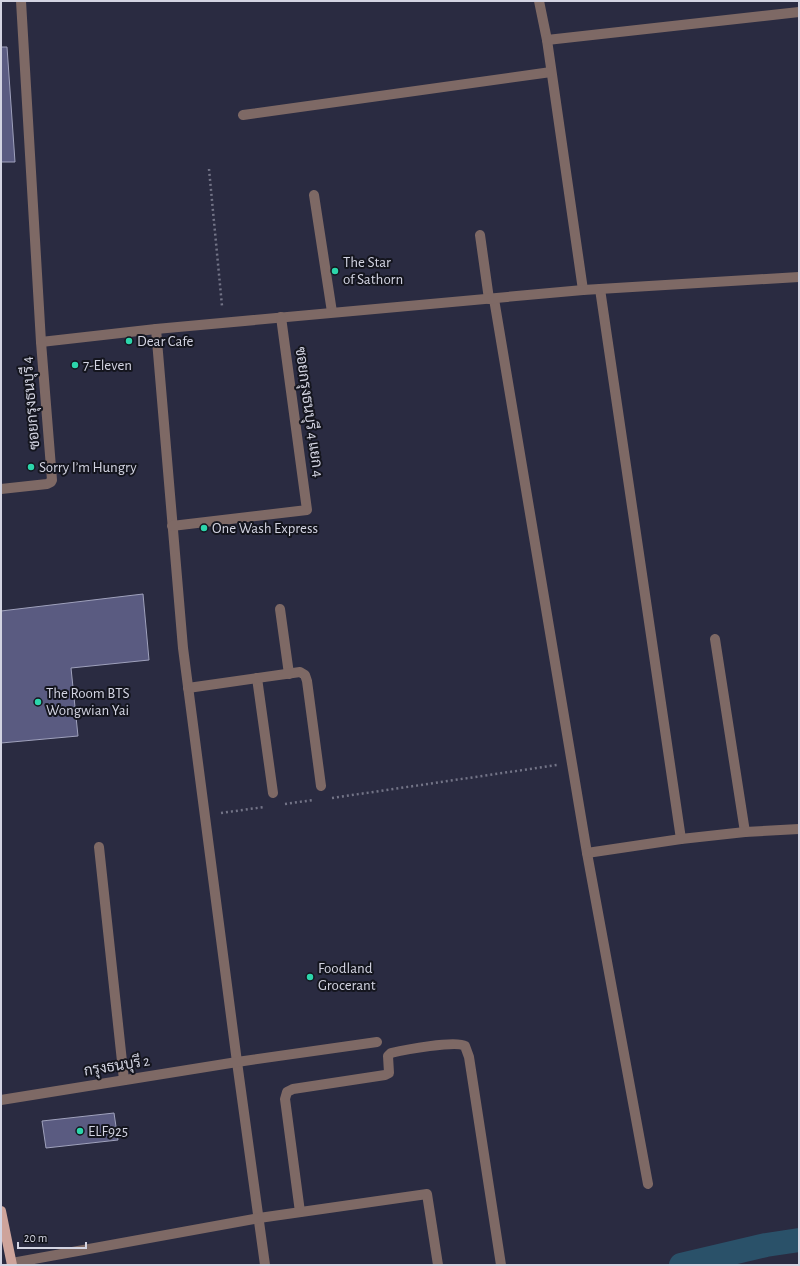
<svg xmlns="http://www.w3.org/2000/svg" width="800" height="1266" font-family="'Alegreya Sans',Sarabun,sans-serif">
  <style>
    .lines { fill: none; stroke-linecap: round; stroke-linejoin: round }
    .canal { stroke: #2a5169; stroke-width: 24 }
    .building { fill: #5a5b81; stroke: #9fa1bc }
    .path { stroke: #737487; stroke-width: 2.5; stroke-dasharray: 2 3; stroke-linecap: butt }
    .minor { stroke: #7e6965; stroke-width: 10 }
    .major { stroke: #cea49b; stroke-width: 10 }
    .poi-dot { fill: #2cd5ab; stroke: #14151e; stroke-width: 1.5 }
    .labels { text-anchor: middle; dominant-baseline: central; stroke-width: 4; stroke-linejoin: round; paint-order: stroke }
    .poi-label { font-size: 15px; fill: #d3d4e2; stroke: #14151e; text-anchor: start }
    .street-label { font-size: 15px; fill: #d3d4e2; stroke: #14151e }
  </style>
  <rect width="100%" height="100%" fill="#2a2b41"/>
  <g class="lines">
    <path class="canal" d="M681,1265L766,1245L799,1240"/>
  </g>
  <g class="building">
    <path d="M1,47H7L15,162H1Z"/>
    <path d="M143,594L149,660L71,668L78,736L1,743V611Z"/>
    <path d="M114,1113L118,1140L46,1148L42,1121Z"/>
  </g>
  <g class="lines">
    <g class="path">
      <path d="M209,169L222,306"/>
      <path d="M332,798L557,765"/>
      <path d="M285,804L313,800"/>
      <path d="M221,813L264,807"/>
    </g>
    <g class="minor">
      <path d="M539,1L547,40L583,290"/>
      <path d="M547,40L799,12"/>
      <path d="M243,115L551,72"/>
      <path d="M314,195L332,312"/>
      <path d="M480,235L489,299"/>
      <path d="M600,289L681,839"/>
      <path d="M494,299L587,853L648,1184"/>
      <path d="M156,329L183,648L237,1062L265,1265"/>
      <path d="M41,342L156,329L583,290L799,277"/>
      <path d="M1,489L47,484L51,482L52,480L41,342L21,1"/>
      <path d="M172,526L307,510L281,317"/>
      <path d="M280,609L289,674"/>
      <path d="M715,639L745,832"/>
      <path d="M257,678L273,793"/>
      <path d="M188,688L300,672L305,675L307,681L321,786"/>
      <path d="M99,847L124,1080"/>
      <path d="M587,853L681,839L745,832L799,829"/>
      <path d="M1,1100L237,1062L377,1042"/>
      <path d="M300,1212L285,1099L287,1092L293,1089L385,1075L389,1073L388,1056L391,1053C404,1050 456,1040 465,1046L469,1057L501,1265"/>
      <path d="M12,1263L259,1218L427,1194L438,1265"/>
    </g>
    <path class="major" d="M1,1211L12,1265"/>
  </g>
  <g class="poi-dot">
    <circle cx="335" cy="271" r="4"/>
    <circle cx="129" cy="341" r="4"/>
    <circle cx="75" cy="365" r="4"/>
    <circle cx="31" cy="467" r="4"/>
    <circle cx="204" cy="528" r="4"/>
    <circle cx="38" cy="702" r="4"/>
    <circle cx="310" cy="977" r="4"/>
    <circle cx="80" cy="1131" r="4"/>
  </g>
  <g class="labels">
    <g class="poi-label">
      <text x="343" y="262">The Star<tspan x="343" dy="17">of Sathorn</tspan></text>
      <text x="137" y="341">Dear Cafe</text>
      <text x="83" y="365">7-Eleven</text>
      <text x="39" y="467">Sorry I’m Hungry</text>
      <text x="212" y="528">One Wash Express</text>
      <text x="46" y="693">The Room BTS<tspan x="46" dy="17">Wongwian Yai</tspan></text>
      <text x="318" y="968">Foodland<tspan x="318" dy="17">Grocerant</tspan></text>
      <text x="88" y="1131">ELF925</text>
    </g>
    <g class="street-label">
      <text transform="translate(31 403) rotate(-95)">ซอยกรุงธนบุรี 4</text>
      <text transform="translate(309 412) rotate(82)">ซอยกรุงธนบุรี 4 แยก 4</text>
      <text transform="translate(117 1066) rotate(-9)">กรุงธนบุรี 2</text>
    </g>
  </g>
  <rect width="800" height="1266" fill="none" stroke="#d3d4e2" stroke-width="4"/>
  <path d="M18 1242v6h68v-6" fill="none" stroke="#d3d4e2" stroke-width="2"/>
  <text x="24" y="1242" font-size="12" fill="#d3d4e2" stroke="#14151e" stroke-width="3" paint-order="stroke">20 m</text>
</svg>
